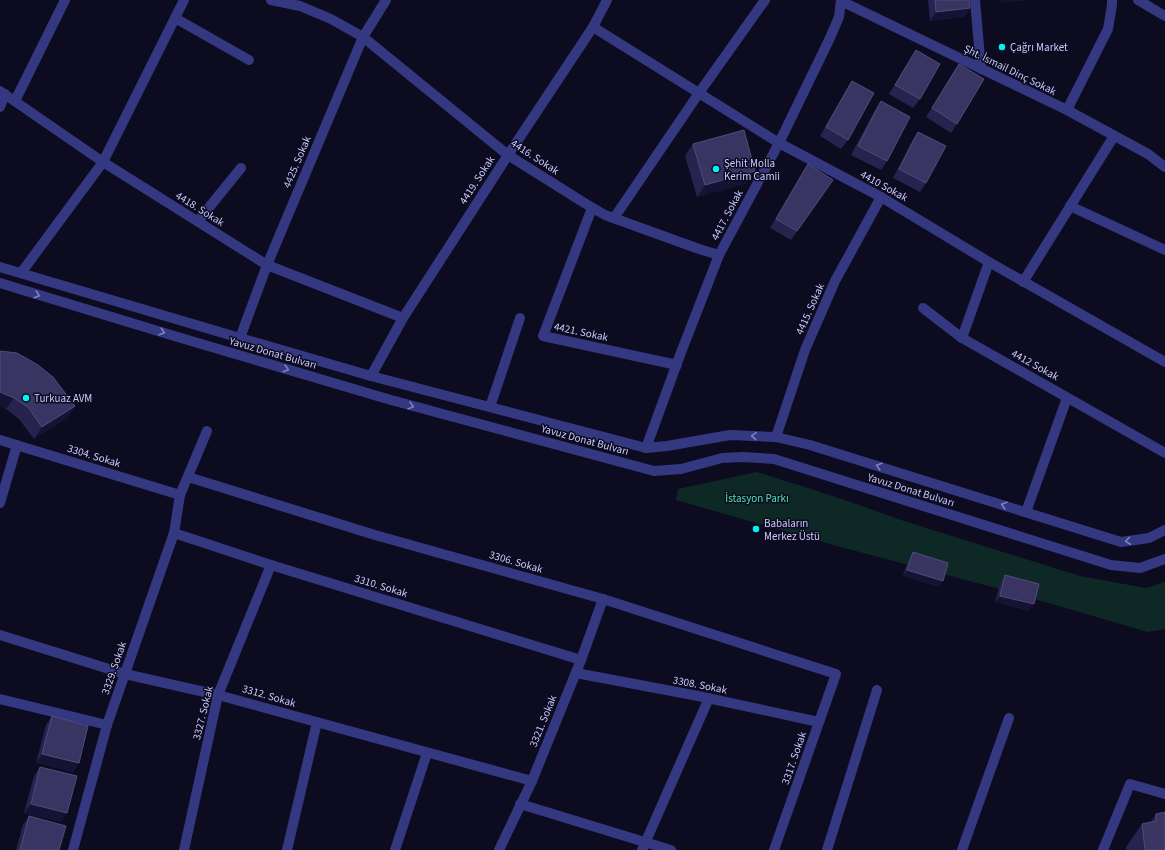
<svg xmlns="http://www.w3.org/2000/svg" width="1165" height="850" font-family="'Source Sans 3',sans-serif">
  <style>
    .green { fill: #0e2925 }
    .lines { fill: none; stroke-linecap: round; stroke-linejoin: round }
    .minor { stroke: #343880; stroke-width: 10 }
    .tertiary { stroke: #343880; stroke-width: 10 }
    .wall { fill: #27234e }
    .shaded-wall { fill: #151233 }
    .building { fill: #393461; stroke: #504c7a }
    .oneway { stroke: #7f80c0 }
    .poi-dot { fill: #00f4f4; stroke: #0d0b1f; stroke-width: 1.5 }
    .labels { text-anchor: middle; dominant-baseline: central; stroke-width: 3; stroke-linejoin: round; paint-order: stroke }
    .poi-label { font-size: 11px; fill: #cac9ff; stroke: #0d0b1f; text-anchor: start }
    .street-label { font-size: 11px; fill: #cac9ff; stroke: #0d0b1f }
    .park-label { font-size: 11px; fill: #50e4b0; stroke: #0d0b1f }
  </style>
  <rect width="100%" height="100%" fill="#0d0b1f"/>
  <path class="green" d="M757,472L836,497L904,521L1080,576L1146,588L1165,582V629L1148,632L1011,592L837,546L676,500L678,489Z"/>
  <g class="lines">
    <g class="minor">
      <path d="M271,0L300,6L331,19L363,37L508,155L586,204L605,215L699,249L719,255"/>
      <path d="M975,0L981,69"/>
      <path d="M1138,0L1165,16"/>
      <path d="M841,1L1067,110L1148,154L1165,167"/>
      <path d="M175,18L249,60"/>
      <path d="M593,27L779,143L881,197L989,262L1165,362"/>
      <path d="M0,91L103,162L267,265L403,318"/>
      <path d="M15,101L65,0"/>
      <path d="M0,107L5,94"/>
      <path d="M1067,110L1108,29L1112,5V0"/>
      <path d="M1070,206L1165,250"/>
      <path d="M592,208L543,336L677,365"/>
      <path d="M614,218L699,93L765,0"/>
      <path d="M198,221L241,168"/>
      <path d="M989,262L962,338L1165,453"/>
      <path d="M21,273L103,162L184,0"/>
      <path d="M1023,282L1114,136"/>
      <path d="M923,308L962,338"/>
      <path d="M240,338L267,265L363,37L386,0"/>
      <path d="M371,376L403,318L508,155L593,27L607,0"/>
      <path d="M490,407L520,318"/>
      <path d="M776,437L805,350L835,281L881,197"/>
      <path d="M0,440L180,495"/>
      <path d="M646,448L680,355L719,255L779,143L829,40L839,17L841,0"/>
      <path d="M188,477L375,535L603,599L836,674L774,850"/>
      <path d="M0,503L17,445"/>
      <path d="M1026,512L1067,398"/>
      <path d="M174,533L271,565L581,660"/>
      <path d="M0,635L125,674L218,695L532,781"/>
      <path d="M576,673L698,696L819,722"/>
      <path d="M0,699L107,725"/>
      <path d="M520,804L671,850"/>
      <path d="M73,850L107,725L174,533L180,495L207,431"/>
      <path d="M184,850L218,695L271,565"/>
      <path d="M287,850L317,722"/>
      <path d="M395,850L427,753"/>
      <path d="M499,850L532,781L581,660L603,599"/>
      <path d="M642,850L709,698"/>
      <path d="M827,850L877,690"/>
      <path d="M962,850L1009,718"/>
      <path d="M1103,850L1130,784L1165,794"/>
    </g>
    <g class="tertiary">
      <path d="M0,267L240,338L371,376L646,448L667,446L730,435L776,437L810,445L1121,542L1149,538L1165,530"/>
      <path d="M0,283L171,335L391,400L654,471L681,469L722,458L743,457L774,459L1111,565L1140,568L1165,559"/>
    </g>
  </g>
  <g class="wall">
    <path d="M928,0H969L970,8L964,17L930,21Z"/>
    <path d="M916,50L920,99L913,108L889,94L910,59Z"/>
    <path d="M959,64L957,124L951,133L926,117L953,73Z"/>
    <path d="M852,81L848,140L841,149L820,136L846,90Z"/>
    <path d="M881,101L887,161L881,170L851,155L875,110Z"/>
    <path d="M918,132L926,183L920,192L893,178L912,141Z"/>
    <path d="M693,144L747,183L697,197L685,156Z"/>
    <path d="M808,164L833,180L791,240L770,228L802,173Z"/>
    <path d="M0,351L75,406L67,418L34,439L19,419L6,409Z"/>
    <path d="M913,552L939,587L903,576L909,558Z"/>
    <path d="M1005,575L1029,611L995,602L1001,581Z"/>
    <path d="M52,716L79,763L73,772L36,763L46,725Z"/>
    <path d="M40,767L67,813L61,822L24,813L34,776Z"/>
    <path d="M1156,814L1165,850H1126V847L1142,824L1151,822Z"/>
    <path d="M29,816L59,850H16L23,825Z"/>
  </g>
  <g class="shaded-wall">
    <path d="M1001,0H1033L999,3Z"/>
    <path d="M970,8L964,17L930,21L936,12Z"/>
    <path d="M755,171L747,183L697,197L705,185Z"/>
    <path d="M0,392L14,398L6,409L0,407Z"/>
    <path d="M75,406L67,418L34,439L42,427Z"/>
    <path d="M907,570L943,581L939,587L903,576Z"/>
    <path d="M1000,596L1034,604L1029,611L995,602Z"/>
    <path d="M42,754L79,763L73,772L36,763Z"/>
    <path d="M31,804L67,813L61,822L24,813Z"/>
  </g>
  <g class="building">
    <path d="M935,0H969L970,8L936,12Z"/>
    <path d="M916,50L940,64L920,99L895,85Z"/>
    <path d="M959,64L984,79L957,124L932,108Z"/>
    <path d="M852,81L874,93L848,140L826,127Z"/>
    <path d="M881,101L910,117L887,161L858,146Z"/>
    <path d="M744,130L755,171L705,185L693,144Z"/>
    <path d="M918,132L946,146L926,183L899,169Z"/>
    <path d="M808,164L833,180L797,231L776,219Z"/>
    <path d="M0,351L17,353L38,365L53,377L75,406L42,427L28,407L14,398L0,392Z"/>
    <path d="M913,552L948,563L943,581L907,570Z"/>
    <path d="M1005,575L1039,584L1034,604L1000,596Z"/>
    <path d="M52,716L88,726L79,763L42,754Z"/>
    <path d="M40,767L77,776L67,813L31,804Z"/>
    <path d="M1165,812V850H1145L1142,824L1156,821V814Z"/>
    <path d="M29,816L66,826L59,850H20Z"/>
  </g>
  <defs><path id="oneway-chevron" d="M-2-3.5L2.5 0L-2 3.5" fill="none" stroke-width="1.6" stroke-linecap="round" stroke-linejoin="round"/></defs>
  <g class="oneway">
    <use href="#oneway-chevron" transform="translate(37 295) rotate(17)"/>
    <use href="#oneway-chevron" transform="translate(162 332) rotate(17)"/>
    <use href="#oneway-chevron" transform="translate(286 369) rotate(16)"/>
    <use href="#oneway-chevron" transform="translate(411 406) rotate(15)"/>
    <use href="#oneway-chevron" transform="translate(754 436) rotate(-178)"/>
    <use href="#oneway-chevron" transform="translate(879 466) rotate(-163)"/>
    <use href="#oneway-chevron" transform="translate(1004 505) rotate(-163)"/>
    <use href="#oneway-chevron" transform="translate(1128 541) rotate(172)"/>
  </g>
  <g class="poi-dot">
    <circle cx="1002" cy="47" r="4"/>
    <circle cx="716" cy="169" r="4"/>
    <circle cx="26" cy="398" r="4"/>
    <circle cx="756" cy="529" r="4"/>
  </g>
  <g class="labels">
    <g class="poi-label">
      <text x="1010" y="47">Çağrı Market</text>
      <text x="724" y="163">Şehit Molla<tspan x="724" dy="13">Kerim Camii</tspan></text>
      <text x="34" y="398">Turkuaz AVM</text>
      <text x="764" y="523">Babaların<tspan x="764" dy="13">Merkez Üstü</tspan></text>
    </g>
    <g class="street-label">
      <text transform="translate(1010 70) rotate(26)">Şht. İsmail Dinç Sokak</text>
      <text transform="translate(535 157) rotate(33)">4416. Sokak</text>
      <text transform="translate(297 162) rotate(-67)">4425. Sokak</text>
      <text transform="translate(477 180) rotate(-57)">4419. Sokak</text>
      <text transform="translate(884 186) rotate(29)">4410 Sokak</text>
      <text transform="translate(200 209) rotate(32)">4418. Sokak</text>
      <text transform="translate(727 215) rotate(-62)">4417. Sokak</text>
      <text transform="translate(810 309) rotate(-66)">4415. Sokak</text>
      <text transform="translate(581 332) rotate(12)">4421. Sokak</text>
      <text transform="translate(273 353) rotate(16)">Yavuz Donat Bulvarı</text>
      <text transform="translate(1035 365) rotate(29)">4412 Sokak</text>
      <text transform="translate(585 440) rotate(15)">Yavuz Donat Bulvarı</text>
      <text transform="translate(94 456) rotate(17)">3304. Sokak</text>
      <text transform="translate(911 490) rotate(17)">Yavuz Donat Bulvarı</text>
      <text transform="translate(516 562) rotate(16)">3306. Sokak</text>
      <text transform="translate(381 586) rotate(17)">3310. Sokak</text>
      <text transform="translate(114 668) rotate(-71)">3329. Sokak</text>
      <text transform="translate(700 685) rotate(11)">3308. Sokak</text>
      <text transform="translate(269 696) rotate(16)">3312. Sokak</text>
      <text transform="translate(203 713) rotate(-76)">3327. Sokak</text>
      <text transform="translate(543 721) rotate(-68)">3321. Sokak</text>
      <text transform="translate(794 758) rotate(-71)">3317. Sokak</text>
    </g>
    <g class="park-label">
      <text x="757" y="498">İstasyon Parkı</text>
    </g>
  </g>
</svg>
